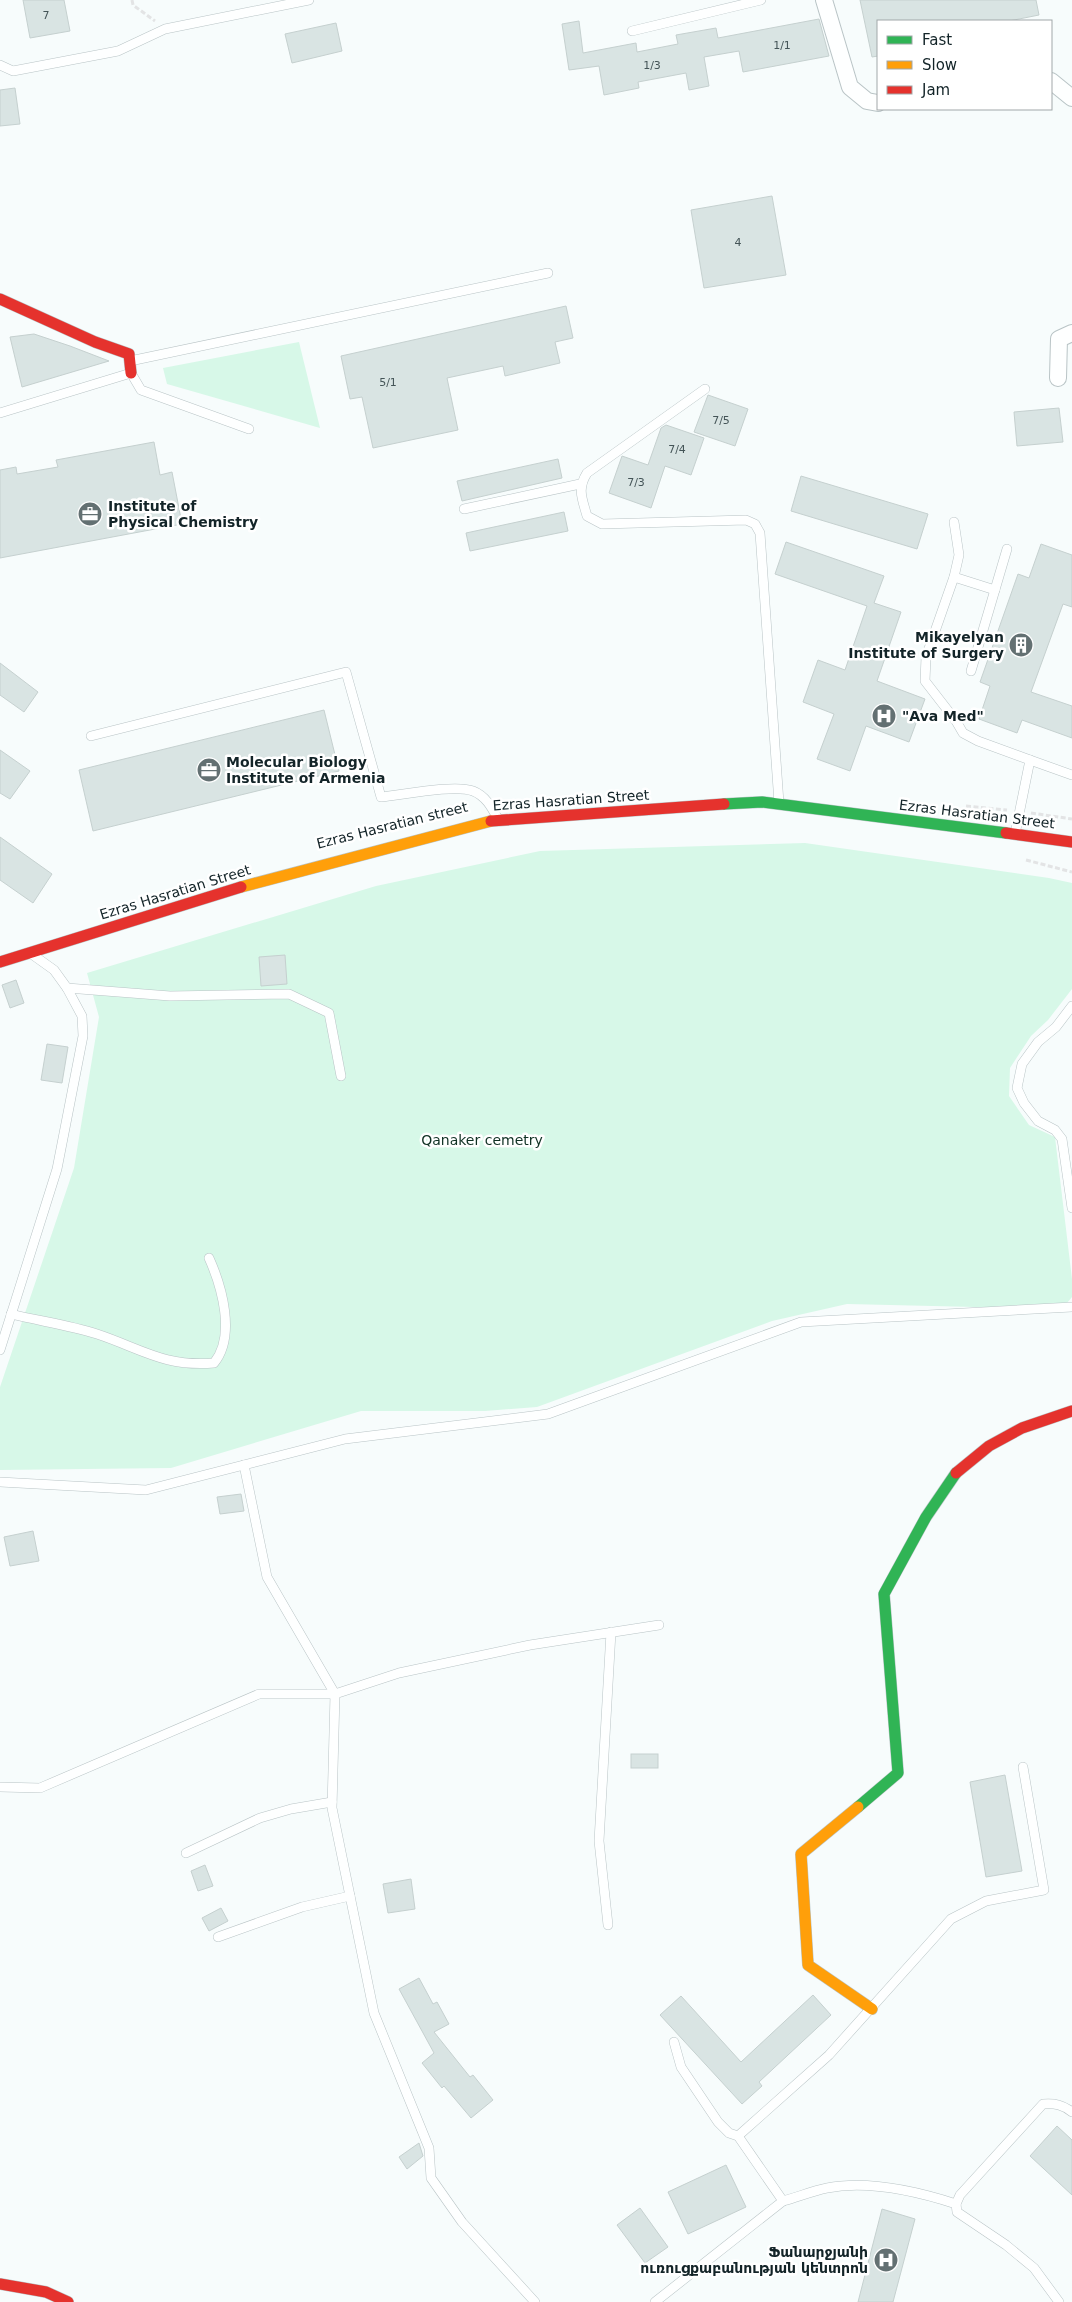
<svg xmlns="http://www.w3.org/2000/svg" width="1072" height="2302" font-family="'DejaVu Sans','Noto Sans Armenian',sans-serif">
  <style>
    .green { fill: #d7f8e8 }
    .building { fill: #d9e4e3; stroke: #c5d0cf }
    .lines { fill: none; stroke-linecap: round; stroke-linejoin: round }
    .lane-casing { stroke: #b9c4c6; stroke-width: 10 }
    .street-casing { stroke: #b9c4c6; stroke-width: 18 }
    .fast-casing { stroke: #b9c4c6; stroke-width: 12 }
    .slow-casing { stroke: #b9c4c6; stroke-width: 12 }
    .jam-casing { stroke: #b9c4c6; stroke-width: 12 }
    .path { stroke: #e3e4e5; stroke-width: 3; stroke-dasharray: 5 2.5; stroke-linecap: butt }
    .lane { stroke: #feffff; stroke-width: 9 }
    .street { stroke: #feffff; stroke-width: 16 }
    .fast { stroke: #30b455; stroke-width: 11 }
    .slow { stroke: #ff9f0a; stroke-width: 11 }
    .jam { stroke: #e5322d; stroke-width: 11 }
    .labels { text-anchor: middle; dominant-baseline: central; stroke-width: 5; stroke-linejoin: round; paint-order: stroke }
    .number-label { font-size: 11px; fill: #445457 }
    .poi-label { font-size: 14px; font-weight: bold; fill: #132428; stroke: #fff; text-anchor: start }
    .street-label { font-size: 14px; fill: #132428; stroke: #fff }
    .park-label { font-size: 14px; fill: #0f3123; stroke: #fff }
  </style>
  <rect width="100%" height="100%" fill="#f7fcfc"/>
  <g class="green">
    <path d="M299,342L320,428L167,384L163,368Z"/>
    <path d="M805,843L1049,878L1072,883V989L1048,1020L1031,1036L1010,1068L1009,1096L1029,1125L1055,1137L1072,1279V1297L1062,1309L847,1304L772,1321L537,1407L485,1411H361L171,1468L0,1470V1387L74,1168L99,1017L87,973L376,886L540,851Z"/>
  </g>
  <g class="building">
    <path d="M23,0H64L70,31L30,38Z"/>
    <path d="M860,0H1036L1039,15L1009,21H878V56L872,57Z"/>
    <path d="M819,19L829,56L743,72L739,51L704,57L709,86L689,90L686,73L638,82L639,88L604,95L599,66L569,70L562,24L579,21L583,53L636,43L637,52L678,44L676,35L716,28L718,38Z"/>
    <path d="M336,23L342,51L292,63L285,34Z"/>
    <path d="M15,88L20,124L0,126V90Z"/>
    <path d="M772,196L786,275L704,288L691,210Z"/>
    <path d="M566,306L573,338L555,342L560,363L505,376L503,366L447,378L458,430L373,448L362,397L350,399L341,356Z"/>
    <path d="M34,334L70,346L109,361L22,387L10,337Z"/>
    <path d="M708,395L748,409L735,446L694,432Z"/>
    <path d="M1059,408L1063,442L1017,446L1014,412Z"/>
    <path d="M666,425L704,438L691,475L665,466L651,508L609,493L622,456L648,465L661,428Z"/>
    <path d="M154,442L160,475L172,472L182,524L0,558V470L16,467L17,474L58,467L56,460Z"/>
    <path d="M558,459L562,478L462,501L457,481Z"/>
    <path d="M801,476L928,514L917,549L791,511Z"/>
    <path d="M564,512L568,531L470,551L466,533Z"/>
    <path d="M786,542L884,576L874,603L901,612L877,681L925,699L909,742L866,726L850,771L817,759L834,714L803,702L818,660L845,670L867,606L775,574Z"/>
    <path d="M1041,544L1072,555V607L1063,604L1031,692L1072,706V738L1022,720L1017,733L979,719L990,686L980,682L1018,574L1029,578Z"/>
    <path d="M0,663L38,692L24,712L0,695Z"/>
    <path d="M324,710L339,771L93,831L79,770Z"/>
    <path d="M0,750L30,771L10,799L0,793Z"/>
    <path d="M0,837L52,874L33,903L0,880Z"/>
    <path d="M285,955L287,984L261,986L259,957Z"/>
    <path d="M16,980L24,1003L10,1008L2,985Z"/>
    <path d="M47,1044L68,1047L62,1083L41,1080Z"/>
    <path d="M241,1494L244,1511L220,1514L217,1497Z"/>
    <path d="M33,1531L39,1561L10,1566L4,1537Z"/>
    <rect x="631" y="1754" width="27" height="14"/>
    <path d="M1005,1775L1022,1871L986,1877L970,1782Z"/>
    <path d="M205,1865L213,1886L198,1891L191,1871Z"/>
    <path d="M411,1879L415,1909L388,1913L383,1884Z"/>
    <path d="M221,1908L228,1921L209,1931L202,1918Z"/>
    <path d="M419,1978L433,2004L437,2002L449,2024L434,2032L470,2077L473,2075L493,2100L471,2118L444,2086L442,2088L422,2063L434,2053L399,1989Z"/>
    <path d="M813,1995L831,2015L759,2082L762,2086L742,2104L660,2015L681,1996L741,2062Z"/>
    <path d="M1057,2126L1072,2140V2195L1030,2156Z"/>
    <path d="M419,2143L423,2156L407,2169L399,2157Z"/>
    <path d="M726,2165L746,2207L688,2234L668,2192Z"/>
    <path d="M640,2208L668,2247L645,2263L617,2225Z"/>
    <path d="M882,2209L915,2219L893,2302H858Z"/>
  </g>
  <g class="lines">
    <defs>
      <g id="lane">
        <path d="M632,31L761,0"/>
        <path d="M0,65L13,71L118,51L165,29L309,0"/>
        <path d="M130,361L548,273"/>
        <path d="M705,389L587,473C577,489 582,498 587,516L602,524L746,520L755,524L760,533L779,803"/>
        <path d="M0,413L131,373L141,390L249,429"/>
        <path d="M464,509L580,484"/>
        <path d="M954,522L959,555L954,577L926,657L925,681L956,721L963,733L978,741L1030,760"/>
        <path d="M954,577L995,590"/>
        <path d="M971,671L1007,549"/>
        <path d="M91,736L346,672L381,797C402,795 455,784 473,791C486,796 492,808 498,819"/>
        <path d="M1015,834L1030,760L1072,775"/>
        <path d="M67,988L170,996L289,994L329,1013L341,1076"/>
        <path d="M1072,1006L1056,1027L1038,1042L1022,1064L1017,1088L1024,1103L1038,1121L1055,1130L1062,1139L1072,1208"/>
        <path d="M11,1314C39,1321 69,1325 97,1334C142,1349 164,1367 214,1363C236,1336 222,1287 209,1258"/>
        <path d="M0,1350L57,1169L83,1036L82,1016L67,988L54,970L33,955"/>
        <path d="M244,1465L267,1577L335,1694L332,1808L374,2013L429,2148L431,2178L462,2222L535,2302"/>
        <path d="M0,1482L146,1490L345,1439L548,1414L801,1322L1072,1307"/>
        <path d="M0,1787L40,1788L259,1694H335L399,1673L530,1645L659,1625"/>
        <path d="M186,1853L260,1818L291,1809L332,1802"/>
        <path d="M608,1925L599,1841L611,1632"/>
        <path d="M218,1937L302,1907L350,1896"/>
        <path d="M674,2042L681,2067L718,2122L729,2133L738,2136L829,2055L951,1919L986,1901L1044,1890L1023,1767"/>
        <path d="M783,2201C798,2197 812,2191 827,2188C868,2180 916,2191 956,2204"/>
        <path d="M655,2302L783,2201L738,2136"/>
        <path d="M1059,2302L1034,2268L1006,2245L957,2212L956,2204L960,2195L1043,2104C1055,2103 1063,2105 1072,2112"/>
      </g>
      <g id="street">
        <path d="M824,0L850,87L867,101L878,103"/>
        <path d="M1051,81L1072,98"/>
        <path d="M1058,378L1059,339L1072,333"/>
      </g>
      <g id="fast">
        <path d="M724,804L762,802L1006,833"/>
        <path d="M858,1807L898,1773L884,1594L926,1517L956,1473"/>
      </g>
      <g id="slow">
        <path d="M241,887L491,821"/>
        <path d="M858,1807L801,1854L808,1965L872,2009"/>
      </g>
      <g id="jam">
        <path d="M0,299L95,342L129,354L131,373"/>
        <path d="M491,821L724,804"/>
        <path d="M1006,833L1072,842"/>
        <path d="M0,962L241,887"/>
        <path d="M956,1473L989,1446L1022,1428L1072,1411"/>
        <path d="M0,2284L46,2292L68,2302"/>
      </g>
    </defs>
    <use href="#lane" class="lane-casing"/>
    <use href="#street" class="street-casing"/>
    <use href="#fast" class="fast-casing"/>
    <use href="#slow" class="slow-casing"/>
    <use href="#jam" class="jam-casing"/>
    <g class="path">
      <path d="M132,0L133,5L155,21"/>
      <path d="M966,806L1007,810"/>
      <path d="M1031,813L1072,819"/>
      <path d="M1026,860L1072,872"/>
    </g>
    <use href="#lane" class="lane"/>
    <use href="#street" class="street"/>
    <use href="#fast" class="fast"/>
    <use href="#slow" class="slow"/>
    <use href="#jam" class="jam"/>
  </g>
  <defs>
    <symbol id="office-disc" viewBox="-11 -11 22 22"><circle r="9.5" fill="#637072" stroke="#fff"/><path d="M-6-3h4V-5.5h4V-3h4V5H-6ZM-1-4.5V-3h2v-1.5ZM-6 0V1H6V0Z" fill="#fff"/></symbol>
    <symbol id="building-disc" viewBox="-11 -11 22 22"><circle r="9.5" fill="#637072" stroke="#fff"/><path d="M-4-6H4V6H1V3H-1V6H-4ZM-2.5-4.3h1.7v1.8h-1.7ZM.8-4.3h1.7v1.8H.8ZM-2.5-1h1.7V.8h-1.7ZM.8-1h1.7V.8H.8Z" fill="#fff"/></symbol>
    <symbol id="hospital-disc" viewBox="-11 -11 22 22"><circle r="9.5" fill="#637072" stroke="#fff"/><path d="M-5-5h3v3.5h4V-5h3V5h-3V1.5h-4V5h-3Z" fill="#fff"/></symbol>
  </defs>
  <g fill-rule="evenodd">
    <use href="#office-disc" x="76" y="500" width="28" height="28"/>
    <use href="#building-disc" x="1007" y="631" width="28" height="28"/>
    <use href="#hospital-disc" x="870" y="702" width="28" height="28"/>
    <use href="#office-disc" x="195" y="756" width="28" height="28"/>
    <use href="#hospital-disc" x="872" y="2246" width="28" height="28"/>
  </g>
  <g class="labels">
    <g class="number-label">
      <text x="46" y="15">7</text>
      <text x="782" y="45">1/1</text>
      <text x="652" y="65">1/3</text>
      <text x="738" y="242">4</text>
      <text x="388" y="382">5/1</text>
      <text x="721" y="420">7/5</text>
      <text x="677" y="449">7/4</text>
      <text x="636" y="482">7/3</text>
    </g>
    <g class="poi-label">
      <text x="108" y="506">Institute of<tspan x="108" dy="16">Physical Chemistry</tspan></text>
      <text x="1004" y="637" text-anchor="end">Mikayelyan<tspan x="1004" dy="16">Institute of Surgery</tspan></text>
      <text x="902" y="716">"Ava Med"</text>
      <text x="226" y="762">Molecular Biology<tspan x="226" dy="16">Institute of Armenia</tspan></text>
      <text x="868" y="2252" text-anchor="end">Ֆանարջյանի<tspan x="868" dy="16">ուռուցքաբանության կենտրոն</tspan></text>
    </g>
    <g class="street-label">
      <text transform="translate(571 800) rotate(-4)">Ezras Hasratian Street</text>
      <text transform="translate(977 814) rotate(7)">Ezras Hasratian Street</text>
      <text transform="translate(392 825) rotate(-14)">Ezras Hasratian street</text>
      <text transform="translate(175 892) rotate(-17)">Ezras Hasratian Street</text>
    </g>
    <g class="park-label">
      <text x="482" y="1140">Qanaker cemetry</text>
    </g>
  </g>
  <rect x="877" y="20" width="175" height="90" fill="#ffffff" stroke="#a1a7a9"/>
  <rect x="887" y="36" width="25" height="8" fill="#30b455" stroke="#a1a7a9"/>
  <text x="922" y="45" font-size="15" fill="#132428">Fast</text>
  <rect x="887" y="61" width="25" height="8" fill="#ff9f0a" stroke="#a1a7a9"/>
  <text x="922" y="70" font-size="15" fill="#132428">Slow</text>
  <rect x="887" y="86" width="25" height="8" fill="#e5322d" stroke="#a1a7a9"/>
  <text x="922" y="95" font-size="15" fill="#132428">Jam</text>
</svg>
